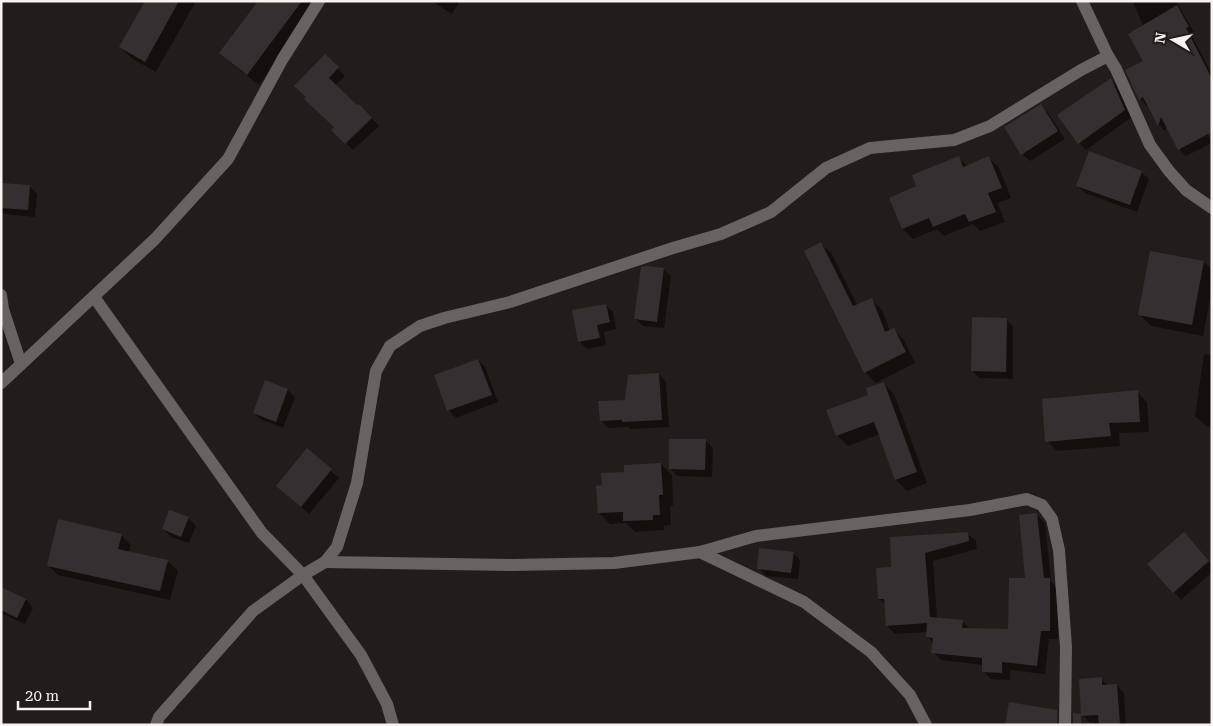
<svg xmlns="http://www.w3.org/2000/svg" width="1213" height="726" font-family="'Roboto Serif',serif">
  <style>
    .shadow { fill: #0007 }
    .building { fill: #352f31 }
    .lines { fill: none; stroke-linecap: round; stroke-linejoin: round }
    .minor { stroke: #666362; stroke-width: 12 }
  </style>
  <rect width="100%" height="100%" fill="#221d1a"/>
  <g class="shadow">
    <path d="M146,1H196L156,72L131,58L121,47Z"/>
    <path d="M260,1H310L316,7L259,85L232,64L221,53Z"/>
    <path d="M432,1H460L452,14Z"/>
    <path d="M1133,1H1176L1195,34L1192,36L1212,74V130L1207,133L1212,143L1186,156L1179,149L1167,126L1165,131L1159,125L1148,105L1147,106L1140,99L1144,61L1143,26Z"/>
    <path d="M325,56L345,76L335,86L357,107L359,105L379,126L353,150L333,130L336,127Z"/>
    <path d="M1111,79L1118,87L1132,117L1086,150L1079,143Z"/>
    <path d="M1041,106L1048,113L1065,139L1030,161L1022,154Z"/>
    <path d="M959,158L967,166L989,158L999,168L1011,198L997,203L1005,222L980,231L973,224L944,236L937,229L913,239L903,229L918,187Z"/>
    <path d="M1141,172L1149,179L1137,212L1085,193L1078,186Z"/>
    <path d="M1,184L30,187L37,194L35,217L5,214L1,210Z"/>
    <path d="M821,244L832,254L857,305L872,300L882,310L890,331L893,329L904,340L915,363L876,383L865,372Z"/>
    <path d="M1204,262L1212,270V288L1203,336L1151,326L1140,315Z"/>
    <path d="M663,269L671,276L664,328L643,326L636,319Z"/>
    <path d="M605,305L613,312L616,329L604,332L606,345L587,349L580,342Z"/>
    <path d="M1006,319L1013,326V379L979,378L972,371Z"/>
    <path d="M1204,354L1212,355V427L1206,426L1195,416Z"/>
    <path d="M478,360L485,367L498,402L456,418L448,410Z"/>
    <path d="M659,374L666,382L669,427L631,429L628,427L608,428L601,420Z"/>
    <path d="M883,383L894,394L927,483L907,491L896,480L880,434L848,446L837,435L870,395Z"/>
    <path d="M288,390L295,398L283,428L262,420L254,413Z"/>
    <path d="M1137,392L1147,402L1149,432L1119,433L1120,446L1057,451L1047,441Z"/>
    <path d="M705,440L713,448L712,477L677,476L670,468Z"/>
    <path d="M307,450L339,478L309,514L285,493Z"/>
    <path d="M661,464L672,475L673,506H670L671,525L664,526V530L635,532L626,523L610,524L599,513L603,487L626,473Z"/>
    <path d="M1037,515L1045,523L1051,581L1057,588L1058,639H1049L1045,674L1010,670V680L991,679L983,671V665L941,660L933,652L934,643L927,637V632L895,634L887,626L885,604L879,599L893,568L891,538L967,533L976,541L977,549L933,561L937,619L962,621L970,629L1010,631L1027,579Z"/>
    <path d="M188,518L196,526L189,543L171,537L163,529Z"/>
    <path d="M121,535L131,545L129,553L168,561L178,571L170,600L58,575L48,565Z"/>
    <path d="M1191,541L1212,565V572L1181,600L1149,564Z"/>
    <path d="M793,553L800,560L798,579L766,576L759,568Z"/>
    <path d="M1,588L26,600L33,608L25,624L1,613Z"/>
    <path d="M1101,679L1109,686L1117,685L1124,693L1126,725H1093L1094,722L1090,723L1082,715Z"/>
  </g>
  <g class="building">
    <path d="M145,1H179L145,62L119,47Z"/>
    <path d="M258,1H302L247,75L219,53Z"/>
    <path d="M1177,5L1189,27L1186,28L1212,79V132L1178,150L1161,117L1158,126L1143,97L1139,100L1125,70L1143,61L1128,34Z"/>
    <path d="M325,54L339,67L329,78L357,105L359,104L372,118L345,144L331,130L334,127L304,99L306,97L294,86Z"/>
    <path d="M1111,78L1125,110L1078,144L1057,115Z"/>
    <path d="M1041,104L1058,131L1021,155L1004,127Z"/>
    <path d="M1089,151L1142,171L1130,205L1076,186Z"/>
    <path d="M959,156L963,167L989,156L1002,188L988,193L996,212L969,222L965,214L933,227L929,218L902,229L889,198L916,186L912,175Z"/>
    <path d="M1,183L30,185L28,210L1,208Z"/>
    <path d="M821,242L853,306L872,298L885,332L894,328L906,352L864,373L804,251Z"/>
    <path d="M1150,251L1204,261L1192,325L1138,315Z"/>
    <path d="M646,266L664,268L657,322L634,319L641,267Z"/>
    <path d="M606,304L610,322L597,325L600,338L578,342L572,310Z"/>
    <path d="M972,317L1007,318L1006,372L971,371Z"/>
    <path d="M478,359L492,395L447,411L434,375Z"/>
    <path d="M659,373L662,420L622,422V420L600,421L598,401L625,400L628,375Z"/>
    <path d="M265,380L288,389L276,422L253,413Z"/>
    <path d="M884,382L917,472L895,480L874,422L836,436L826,410L868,395L866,388Z"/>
    <path d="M1138,390L1140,422L1109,423L1111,436L1045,442L1042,399Z"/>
    <path d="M669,439H706L705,470L669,469Z"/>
    <path d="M307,448L332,469L301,507L276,486Z"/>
    <path d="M661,463L663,495H659L660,515H653V520L623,521V512L598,513L596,486L602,485L601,473L624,472V465Z"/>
    <path d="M169,510L189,517L181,537L162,529Z"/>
    <path d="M1037,513L1044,578H1050V631H1041L1037,666L1002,662V673L982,672V658L931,653L933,638L926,637L927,623L886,626L884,599H878L876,568L891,567L890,537L968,532L969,541L925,553L930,617L963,620L962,628L1008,629L1009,578H1025L1019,515Z"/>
    <path d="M58,519L122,534L118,549L168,560L160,591L47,566Z"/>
    <path d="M1184,532L1209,561L1173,593L1147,564Z"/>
    <path d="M759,548L794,552L791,573L757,569Z"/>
    <path d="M1,587L26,599L17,618L1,610Z"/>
    <path d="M1102,677V685L1117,684L1120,725H1099L1098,715L1081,716V725H1073V713L1081,714L1079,679Z"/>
    <path d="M1009,702L1057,710V725H1005Z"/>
  </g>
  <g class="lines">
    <g class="minor">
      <path d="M1082,1L1108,56L1116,69L1150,145L1169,171L1186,190L1212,208"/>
      <path d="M1,295L3,309L21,364"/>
      <path d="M94,297L262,533L303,575L361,655L387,704L393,725"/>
      <path d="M1,383L155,239L228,159L282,60L319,1"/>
      <path d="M700,552L756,536L970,510L1027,499L1042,505L1052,519L1059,550L1066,647L1065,725"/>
      <path d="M325,562L513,565L614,563L700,552L804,602L871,652L910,695L926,725"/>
      <path d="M156,725L159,717L253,611L303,575L325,562L337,547L357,483L376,371L390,346L420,326L444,318L510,302L673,248L721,234L771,212L826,168L870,148L954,140L990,126L1081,70L1108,56"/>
    </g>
  </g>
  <rect width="1213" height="726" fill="none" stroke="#f7f3f1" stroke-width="5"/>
  <g transform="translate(1173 40) rotate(279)" stroke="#221d1a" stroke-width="4" paint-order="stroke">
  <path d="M0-4L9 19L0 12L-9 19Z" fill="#f7f3f1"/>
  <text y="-8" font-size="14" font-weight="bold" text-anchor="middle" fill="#f7f3f1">N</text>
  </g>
  <path d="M18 701v8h72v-8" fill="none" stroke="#f7f3f1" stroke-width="2.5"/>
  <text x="25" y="701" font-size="15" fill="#f7f3f1" stroke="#221d1a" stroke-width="4" paint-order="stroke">20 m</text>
</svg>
